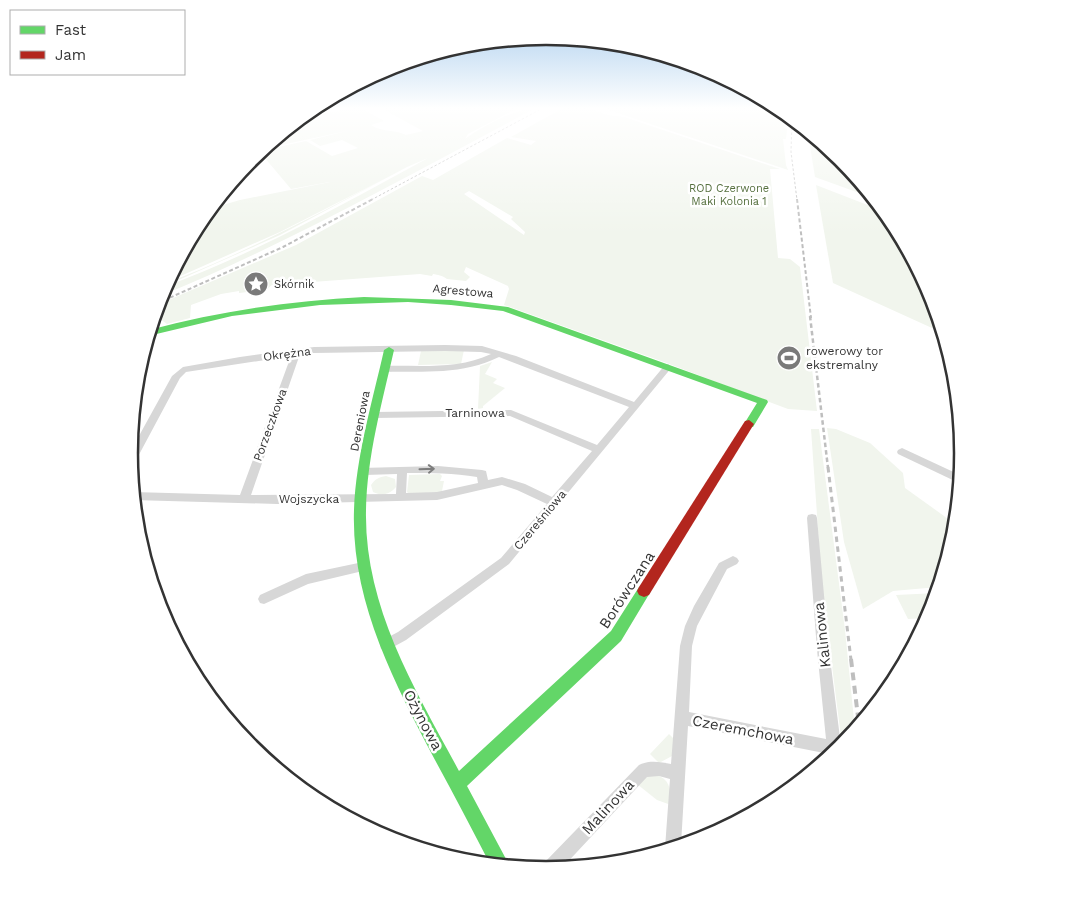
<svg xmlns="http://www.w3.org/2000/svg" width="1091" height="906" viewBox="0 0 1091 906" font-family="'Work Sans',sans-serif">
	<rect width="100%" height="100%" fill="#fff"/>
	<g fill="#f1f5ed" fill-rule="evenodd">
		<path d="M352 108H361L384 121 371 125C383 133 394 129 406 135L423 131 381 108H520L519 110 524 108 512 111 468 134 465 139C481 127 516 108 536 108 412 173 290 243 160 296L164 287C256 253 342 205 428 158L407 167 280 235 165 286 166 283C244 254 319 213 392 175L280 232 167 282 199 221 209 209 240 200 335 181 291 189 259 151 306 141 332 156 358 148 342 140 320 146 310 140 351 130 263 149 300 118Z"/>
		<path d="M563 108H587L608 115 624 117 780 169H770L778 258 790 259 800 267 817 411 788 409 664 362 507 306 504 305 509 289 508 286 466 267 464 272 470 277 466 281 447 279C442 275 438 275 433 274L432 276 420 274 272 285 266 290 239 293V291L221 294 191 305 190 318 167 324 159 318 152 320 157 305 296 245 422 176 433 180 507 138 531 145 536 141 511 137ZM469 191 513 217 511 219 525 232 524 235 464 194Z"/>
		<polygon points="603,108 779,108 786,114 784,128 787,129 786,139 783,139 786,165 788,170"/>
		<polygon points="810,134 840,159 873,198 815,177 810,146"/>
		<polygon points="816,185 883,211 892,222 931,294 943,333 833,283"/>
		<polygon points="464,350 461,364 418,365 421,351"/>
		<polygon points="492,362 485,374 497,379 493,383 505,388 483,406 483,408 478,409 480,366"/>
		<polygon points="827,428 836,429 870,443 903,473 905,488 944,516 955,526 938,587 893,591 863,609 844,542"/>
		<polygon points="811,429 819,429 845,630 855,730 842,745 822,586"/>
		<polygon points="440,474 442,476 440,481 444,481 442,491 440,492 410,494 407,492 409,475"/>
		<path d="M386 476 395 479 396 487C389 495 382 496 373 492L371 485C375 479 379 477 386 476Z"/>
		<polygon points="937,593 927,618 908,619 896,595"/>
		<polygon points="669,734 675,740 672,756 659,763 650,754"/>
		<path d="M653 774C670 778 671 789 671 805L657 800 637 784 645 776Z"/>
	</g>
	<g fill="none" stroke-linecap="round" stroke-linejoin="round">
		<g fill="#d7d7d7" fill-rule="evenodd">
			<path d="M445 345 482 346 516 356 634 402 665 365 668 364 672 367 509 564 406 640 386 651 381 649 380 645 381 641 398 632 501 558 547 504 517 490 502 485 437 500 277 504 133 500V492L240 495 291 356 186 372 180 378 134 464 130 465 129 454 172 376 183 367 240 357 314 347ZM445 351 481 352 491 354C458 370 420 365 385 366L381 369 385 372C424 371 463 375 499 357L629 407 597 445 511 410 375 412 370 415 375 418 510 416 592 451 552 497 525 484 502 477 488 480 486 471 482 470 438 466 361 468 360 471 361 474 365 475 397 474 396 494 251 495 300 354 314 353ZM407 473C431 473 454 473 477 477L478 483 437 492 406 493Z"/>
			<polygon points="902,448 960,475 959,483 898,454 897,452 898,450"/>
			<path d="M812 514 816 515 817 518 829 650 841 746 830 756 829 754 688 726 681 845 666 850 665 848 670 779 659 776 647 777 562 868 542 869 544 863 639 765C649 760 660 762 671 764L680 646 685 626 694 606 719 563 733 556 737 558 739 561 737 564 727 569 697 626 692 646 689 712 826 739 817 650 807 518 808 515Z"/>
			<polygon points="363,562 367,564 369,567 367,570 308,584 264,604 260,603 258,599 260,595 306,574"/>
		</g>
		<g fill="#63d668" fill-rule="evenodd">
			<path d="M364 297 451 300 508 307 767 400 768 402 753 427H745L744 424 757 403 503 311 451 305 408 302 320 305 232 316 148 336 149 330C220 311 290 301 364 297Z"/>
			<path d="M389 347 394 350C382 403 367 456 366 510 364 607 415 689 459 771L611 631 639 587 644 585 649 587 651 591 621 641 467 786 506 859 509 866 490 864C472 829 454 795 435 760 394 682 351 601 354 510 356 456 372 403 384 350Z"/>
		</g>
		<polygon fill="#b3261e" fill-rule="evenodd" points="749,420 754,424 649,595 644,597 639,595 637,591 639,587 745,421"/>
		<g stroke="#bebebe" stroke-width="1" stroke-dasharray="2.5 2" stroke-linecap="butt">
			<polyline points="792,119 791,152 797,200"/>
			<polyline points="371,200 543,108"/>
		</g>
		<g stroke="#bebebe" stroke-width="2" stroke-dasharray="4 2.5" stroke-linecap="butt">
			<polyline points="797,199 811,318"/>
			<polyline points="158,303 283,247 373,199"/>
		</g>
		<polyline stroke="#bebebe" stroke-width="2.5" stroke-dasharray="4.5 3" stroke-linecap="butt" points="810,316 828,468"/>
		<polyline stroke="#bebebe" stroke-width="3" stroke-dasharray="5.5 4.5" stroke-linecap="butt" points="828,467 851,660"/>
		<polyline stroke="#bebebe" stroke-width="4" stroke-dasharray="8 5.5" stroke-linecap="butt" points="851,659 859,725"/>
	</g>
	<defs><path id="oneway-shaft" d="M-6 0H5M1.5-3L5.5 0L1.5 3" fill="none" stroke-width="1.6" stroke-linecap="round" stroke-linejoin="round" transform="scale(1.25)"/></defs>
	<use stroke="#7d7d7d" href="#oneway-shaft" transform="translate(427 469) rotate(-2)"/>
	<linearGradient id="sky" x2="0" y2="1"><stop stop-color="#a3caec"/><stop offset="0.46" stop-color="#fff"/><stop offset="1" stop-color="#fff" stop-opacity="0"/></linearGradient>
	<rect width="1091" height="235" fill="url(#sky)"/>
	<defs>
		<symbol id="sight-disc" viewBox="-11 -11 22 22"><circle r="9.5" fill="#7a7a7a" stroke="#fff"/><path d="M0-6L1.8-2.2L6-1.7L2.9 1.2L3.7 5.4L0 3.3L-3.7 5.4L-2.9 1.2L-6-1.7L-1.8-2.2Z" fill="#fff"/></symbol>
		<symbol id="stadium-disc" viewBox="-11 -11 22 22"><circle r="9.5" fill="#7a7a7a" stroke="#fff"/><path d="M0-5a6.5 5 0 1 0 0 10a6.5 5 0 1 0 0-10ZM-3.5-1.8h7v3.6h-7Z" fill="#fff"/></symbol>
	</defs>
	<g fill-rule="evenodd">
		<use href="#sight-disc" x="242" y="270" width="28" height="28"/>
		<use href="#stadium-disc" x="775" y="344" width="28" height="28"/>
	</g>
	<g text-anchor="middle" stroke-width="5" stroke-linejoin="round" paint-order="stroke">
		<g font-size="11" fill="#56703f" stroke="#fff">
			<text x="729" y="192">ROD Czerwone<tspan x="729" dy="13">Maki Kolonia 1</tspan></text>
		</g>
		<g font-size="11" fill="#333" stroke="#fff" text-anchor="start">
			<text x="274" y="288">Skórnik</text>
		</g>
		<g font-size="12" fill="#333" stroke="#fff">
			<text transform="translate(463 291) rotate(5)" y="4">Agrestowa</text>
			<text transform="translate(287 354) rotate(-7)" y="4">Okrężna</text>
			<text x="475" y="417">Tarninowa</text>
			<text transform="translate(360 421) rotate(-79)" y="4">Dereniowa</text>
			<text transform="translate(270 425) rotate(-70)" y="4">Porzeczkowa</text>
			<text x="309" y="503">Wojszycka</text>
			<text transform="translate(540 520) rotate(-50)" y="4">Czereśniowa</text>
		</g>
		<g font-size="12" fill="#333" stroke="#fff" text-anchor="start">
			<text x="806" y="355">rowerowy tor<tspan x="806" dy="14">ekstremalny</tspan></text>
		</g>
		<g font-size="15" fill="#333" stroke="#fff">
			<text transform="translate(627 590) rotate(-57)" y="5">Borówczana</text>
			<text transform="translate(822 635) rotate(-96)" y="5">Kalinowa</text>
			<text transform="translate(423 720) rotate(62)" y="5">Ożynowa</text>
			<text transform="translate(743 730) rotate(11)" y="5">Czeremchowa</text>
			<text transform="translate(608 807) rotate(-47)" y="5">Malinowa</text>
		</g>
	</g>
	<path d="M0 0H1091V906H0ZM138 453a408 408 0 1 1 816 0a408 408 0 1 1-816 0Z" fill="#fff" fill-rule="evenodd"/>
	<path fill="none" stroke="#333" stroke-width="2.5" d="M138 453a408 408 0 1 1 816 0a408 408 0 1 1-816 0Z"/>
	<rect x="10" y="10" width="175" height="65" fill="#ffffff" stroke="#adadad"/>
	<rect x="20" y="26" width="25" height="8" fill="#63d668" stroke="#adadad"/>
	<text x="55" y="35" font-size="15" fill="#333333">Fast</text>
	<rect x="20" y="51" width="25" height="8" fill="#b3261e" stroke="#adadad"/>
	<text x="55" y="60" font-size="15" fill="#333333">Jam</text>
</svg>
